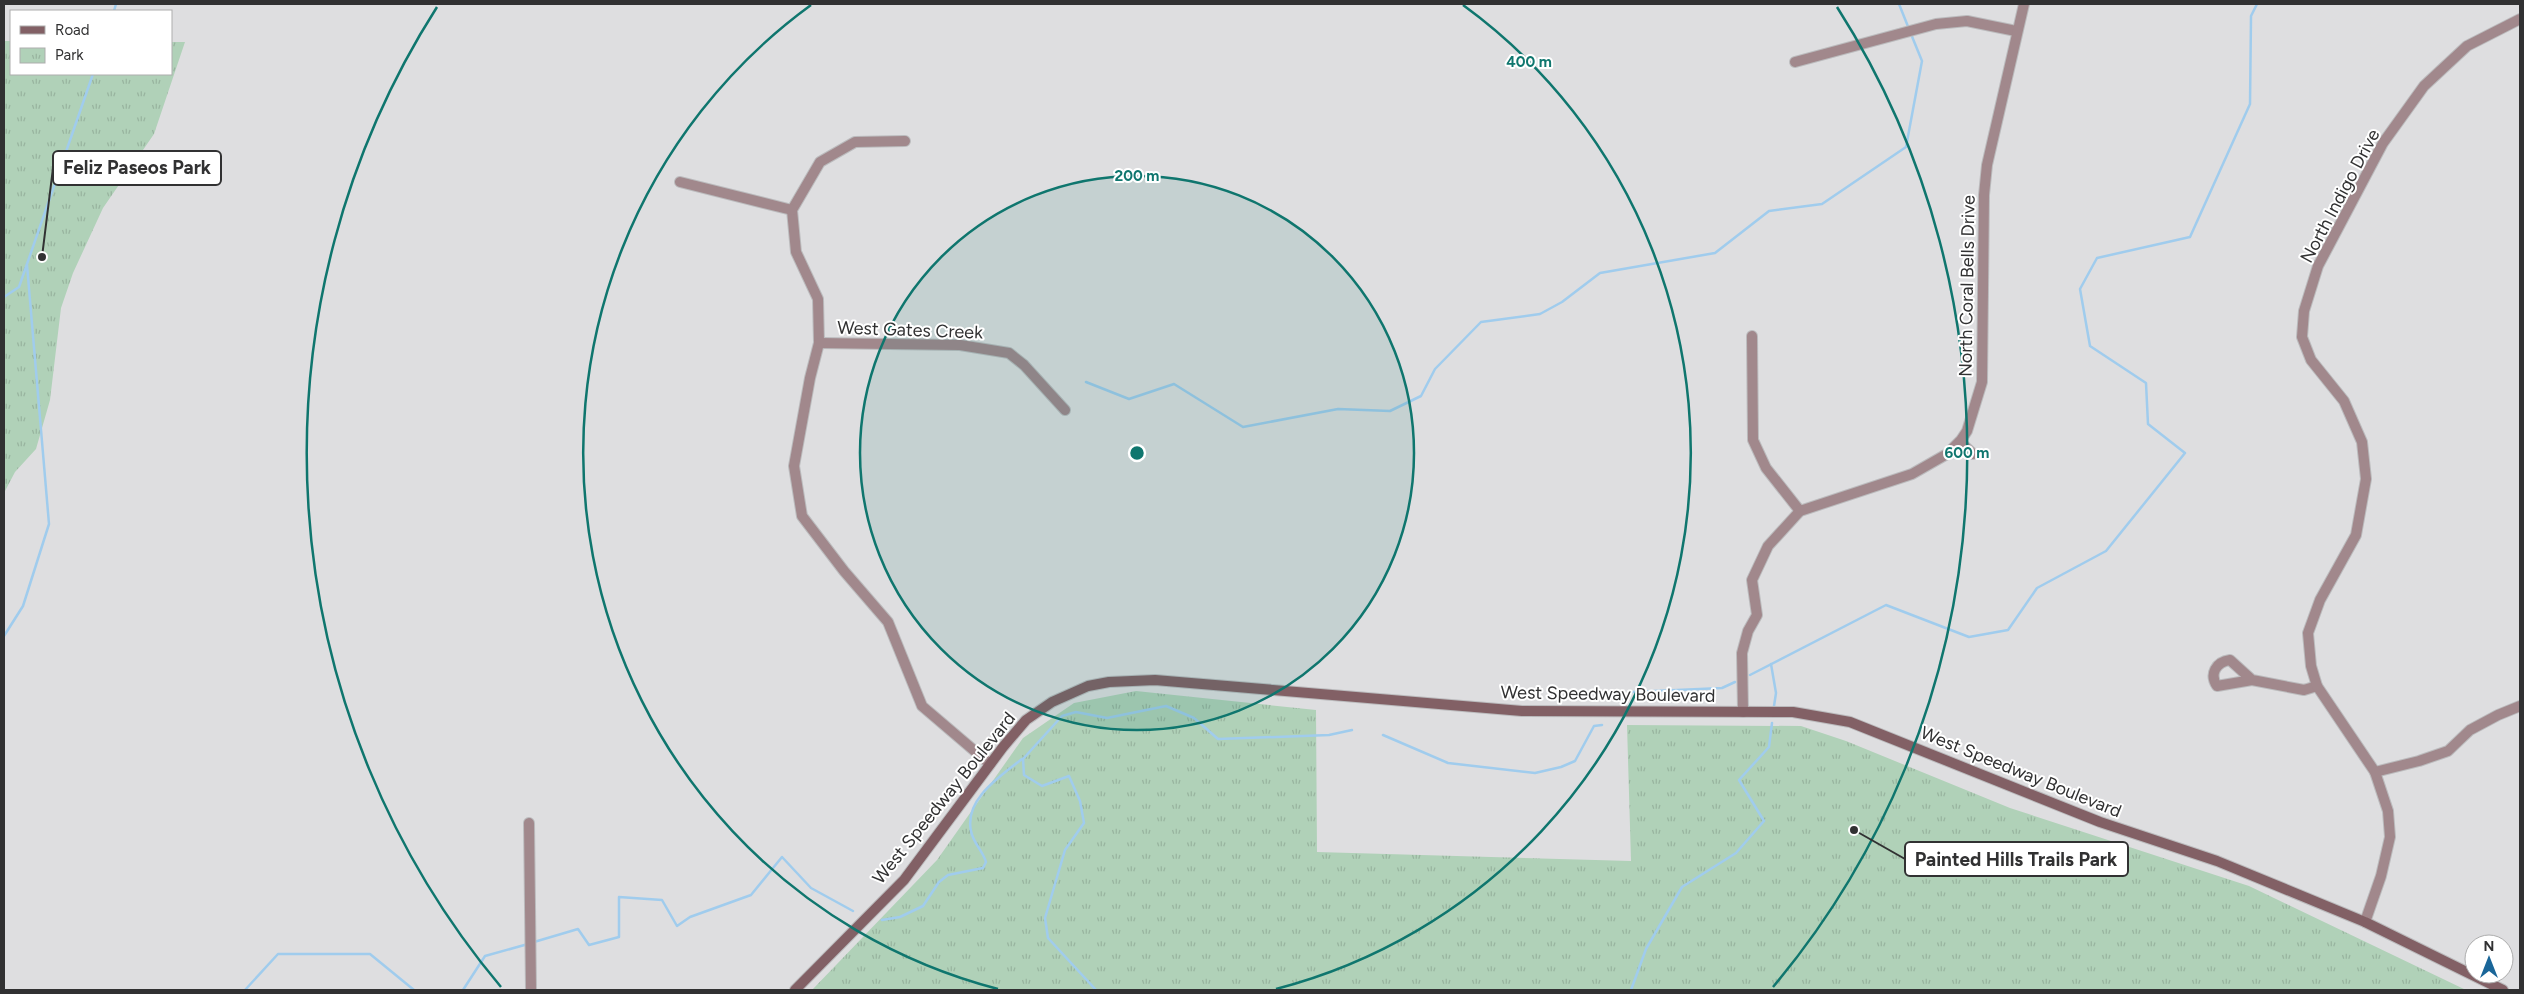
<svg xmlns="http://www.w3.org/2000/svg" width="2524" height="994" viewBox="0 0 2524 994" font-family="Figtree,sans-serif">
	<defs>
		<pattern id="park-tufts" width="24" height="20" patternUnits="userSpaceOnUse" patternTransform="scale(1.25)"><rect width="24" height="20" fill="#b0d1b8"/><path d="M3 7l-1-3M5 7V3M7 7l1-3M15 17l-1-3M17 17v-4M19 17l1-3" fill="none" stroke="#98b49f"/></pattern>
	</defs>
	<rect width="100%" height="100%" fill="#dedee0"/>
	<g fill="url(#park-tufts)">
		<polygon points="4,41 11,41 11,74 171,74 171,42 185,42 154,134 103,208 73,273 61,308 50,400 36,449 15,472 4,493"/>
		<polygon points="1136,691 1316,710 1317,852 1631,861 1627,725 1801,726 1846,741 2010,808 2249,886 2466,990 812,990 937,860 1023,738 1074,703"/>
	</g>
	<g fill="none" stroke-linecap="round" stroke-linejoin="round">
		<g stroke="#a0cced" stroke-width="2.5">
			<polyline points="1899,4 1909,29"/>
			<polyline points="114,11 116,4"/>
			<polyline points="4,297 19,287 93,74"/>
			<polyline points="1086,382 1129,399 1174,384 1243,427 1338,409 1390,411 1421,396 1435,369 1481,322 1540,314 1562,302 1600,273 1715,253 1769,211 1822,204 1906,147 1922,61 1911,34"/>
			<polyline points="4,636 23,606 49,524 27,265"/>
			<polyline points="1771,664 1776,693 1774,706"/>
			<polyline points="1750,675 1886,605 1969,637 2008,630 2037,588 2106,551 2185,453 2148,424 2146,383 2090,346 2080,289 2097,258 2190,237 2250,104 2251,16 2257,4"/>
			<polyline points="1623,699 1632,692 1722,688 1735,682"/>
			<polyline points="1383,735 1448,763 1535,773 1561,767 1575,761 1594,726 1602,725"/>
			<path d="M882 920 900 917 923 906 939 882 948 875 983 868 986 862C983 851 973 843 971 831 964 799 1001 776 1022 759"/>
			<polyline points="534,942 578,929 589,945 619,937 619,897 662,900 677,926 690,917 751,895 782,857 811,888 853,911"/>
			<polyline points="245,990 278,954 370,954 414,990"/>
			<polyline points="463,990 485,956 528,944"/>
			<polyline points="1096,990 1048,938 1045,918 1065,850 1084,823 1080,801 1069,776 1042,786 1024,775 1023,759 1062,716 1076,712 1107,718 1166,706 1194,718 1218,739 1329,735 1352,730"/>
			<polyline points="1631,990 1646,949 1682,887 1736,853 1764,821 1739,780 1769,747 1772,723"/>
		</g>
		<defs>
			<g id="street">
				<polyline points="1795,62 1936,24 1967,21 2016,31"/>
				<polyline points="905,141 855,142 820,162 792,210 796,252 818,299 819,343 810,378 794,466 802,516 844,571 888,622 922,706 990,764"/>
				<polyline points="680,182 792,210"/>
				<polyline points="1752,336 1753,440 1766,468 1800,511"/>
				<polyline points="819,343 960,345 1009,353 1024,365 1065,410"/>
				<polyline points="1960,442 1973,454"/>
				<path d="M2252 680 2217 686C2209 674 2216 662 2230 660L2252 680 2304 690 2317 686"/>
				<polyline points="1743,712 1742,653 1748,631 1757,615 1752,580 1768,546 1800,511 1912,474 1947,454 1961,440 1967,431 1982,382 1984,195 1987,165 2024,4"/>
				<polyline points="2375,772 2419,761 2448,751 2470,730 2498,715 2520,706"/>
				<polyline points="529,823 531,990"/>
				<polyline points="2365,922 2381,876 2390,837 2388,811 2375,772 2317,686 2311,666 2308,633 2320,600 2356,535 2366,479 2362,442 2344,401 2311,360 2302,337 2304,311 2318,266 2383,143 2424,86 2467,46 2520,19"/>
			</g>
			<polyline id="secondary" points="795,990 904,880 1003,747 1026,720 1052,702 1088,686 1109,682 1155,680 1522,711 1793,712 1850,722 2100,822 2217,861 2365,922 2503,990"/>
		</defs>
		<use href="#street" stroke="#bbbbbd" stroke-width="12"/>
		<use href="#secondary" stroke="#bbbbbd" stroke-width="12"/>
		<use href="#street" stroke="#a1888c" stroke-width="10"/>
		<use href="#secondary" stroke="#826065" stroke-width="10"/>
	</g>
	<circle cx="1137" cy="453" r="277" fill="#0f766e" fill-opacity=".12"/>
	<g fill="none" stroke="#0f766e" stroke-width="2.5">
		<circle cx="1137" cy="453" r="277"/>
		<path d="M998 989A554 554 0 0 1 811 5M1463 5A554 554 0 0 1 1276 989"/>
		<path d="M501 987A830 830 0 0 1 437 7M1837 7A830 830 0 0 1 1773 987"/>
	</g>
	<g text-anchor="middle" stroke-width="4" stroke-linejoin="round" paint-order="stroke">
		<g font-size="18" fill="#313132" stroke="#fff">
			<text transform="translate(2340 196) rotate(-62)" y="6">North Indigo Drive</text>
			<text transform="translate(1967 286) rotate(-89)" y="6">North Coral Bells Drive</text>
			<text transform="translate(910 330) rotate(2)" y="6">West Gates Creek</text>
			<text transform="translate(1608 694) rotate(1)" y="6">West Speedway Boulevard</text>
			<text transform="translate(2021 772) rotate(22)" y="6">West Speedway Boulevard</text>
			<text transform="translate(944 798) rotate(-51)" y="6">West Speedway Boulevard</text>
		</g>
	</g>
	<circle cx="1137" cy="453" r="8" fill="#0f766e" stroke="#fff" stroke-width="2.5"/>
	<g font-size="15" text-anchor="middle" font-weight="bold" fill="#0f766e" stroke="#fff" stroke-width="4" stroke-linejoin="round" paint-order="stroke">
		<text x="1529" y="67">400 m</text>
		<text x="1137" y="181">200 m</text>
		<text x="1967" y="458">600 m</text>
	</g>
	<path fill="none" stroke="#313132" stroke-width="2" d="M42 257L53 168M1854 830L1905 859"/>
	<g fill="#313132" stroke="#fff" stroke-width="2">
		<circle cx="42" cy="257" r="5"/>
		<circle cx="1854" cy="830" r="5"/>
	</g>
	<g fill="#fff" stroke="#313132" stroke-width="2">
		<rect x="53" y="151" width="168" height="34" rx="5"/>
		<rect x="1905" y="842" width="223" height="34" rx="5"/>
	</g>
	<g font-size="19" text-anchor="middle" font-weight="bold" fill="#313132">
		<text x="137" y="174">Feliz Paseos Park</text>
		<text x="2016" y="866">Painted Hills Trails Park</text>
	</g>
	<rect width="2524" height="994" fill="none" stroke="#313132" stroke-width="10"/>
	<rect x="10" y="10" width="162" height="65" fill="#ffffff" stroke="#adadad"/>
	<rect x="20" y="26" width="25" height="8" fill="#826065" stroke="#adadad"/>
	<text x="55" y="35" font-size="15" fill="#313132">Road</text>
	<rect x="20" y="48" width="25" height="15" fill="url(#park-tufts)" stroke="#adadad"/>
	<text x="55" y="60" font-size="15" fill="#313132">Park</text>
	<g transform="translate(2489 959)"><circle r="24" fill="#ffffff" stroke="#adadad"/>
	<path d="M0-4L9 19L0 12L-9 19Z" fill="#1a6699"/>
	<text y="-8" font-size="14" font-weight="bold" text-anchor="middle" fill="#313132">N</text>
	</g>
</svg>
